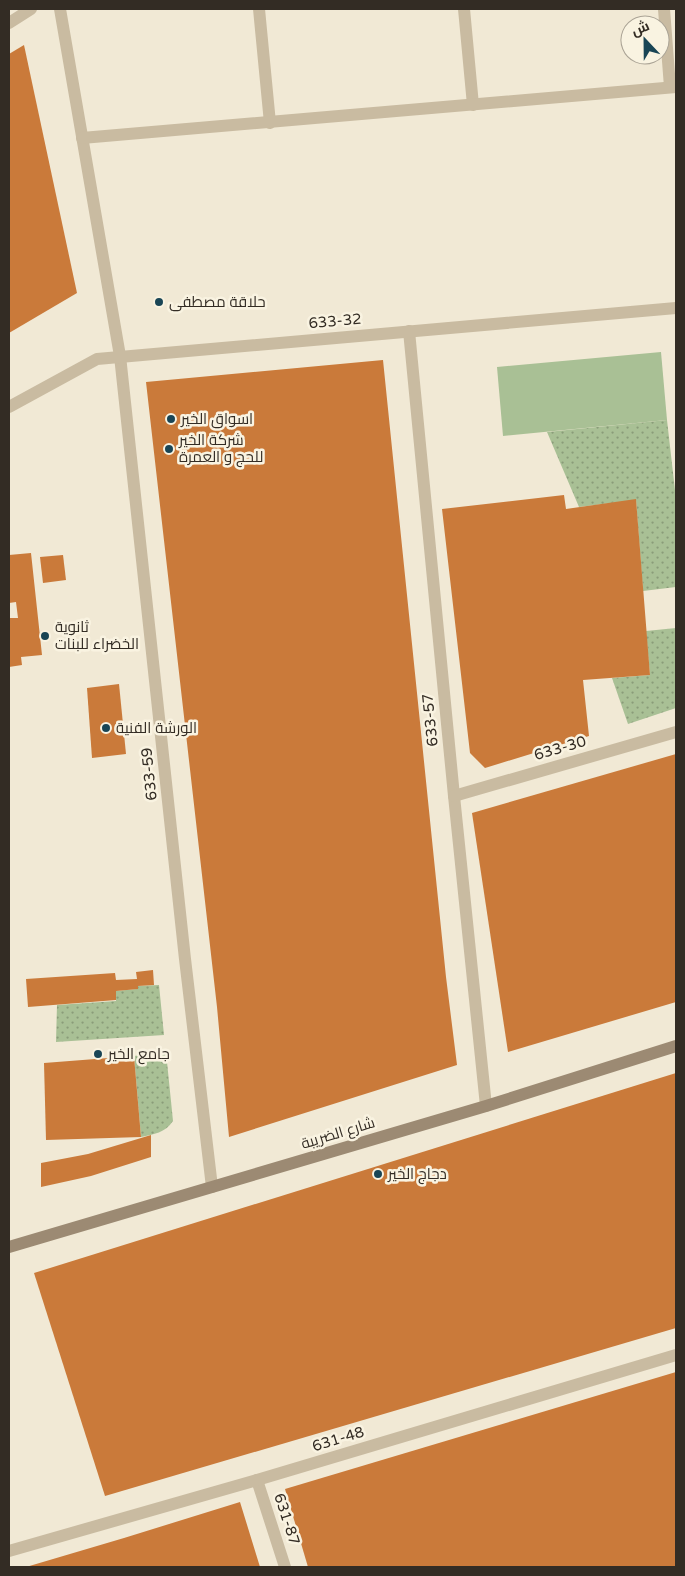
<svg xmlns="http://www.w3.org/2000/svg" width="685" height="1576" viewBox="0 0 685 1576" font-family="'Varela Round',Cairo,sans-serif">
	<defs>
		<pattern id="green-dots" width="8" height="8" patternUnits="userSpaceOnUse" patternTransform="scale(1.25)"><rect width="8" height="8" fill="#a9c095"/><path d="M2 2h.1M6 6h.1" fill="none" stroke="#8a9c79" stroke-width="1.8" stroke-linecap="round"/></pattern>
	</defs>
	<rect width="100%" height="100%" fill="#f1e9d5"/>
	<g fill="url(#green-dots)">
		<polygon points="667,420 676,499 676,587 643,591 636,500 579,507 547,432"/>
		<polygon points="676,628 676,708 628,724 612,678 650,675 646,631"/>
		<polygon points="159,985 164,1035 56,1042 57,1005 116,1001 116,991 137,989 138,986"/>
		<path d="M166 1052 173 1121C165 1133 154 1134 141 1137L134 1056Z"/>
	</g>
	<polygon fill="#a9c095" points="661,352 667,420 503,436 497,367"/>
	<g fill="#ca7a3a">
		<polygon points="24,45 77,293 9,333 9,54"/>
		<polygon points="383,360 446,977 457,1065 229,1137 217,1007 146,382"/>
		<polygon points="564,495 566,509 636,499 650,675 583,680 589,736 485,768 470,753 442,509"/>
		<polygon points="31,553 42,655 21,657 22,665 9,667 9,618 18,618 16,602 9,603 9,555"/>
		<polygon points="63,555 66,580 43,583 40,557"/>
		<polygon points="119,684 126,754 92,758 87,688"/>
		<polygon points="676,754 676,1002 508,1052 472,813"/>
		<polygon points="153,970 154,985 138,986 138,989 116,991 116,1000 28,1007 26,979 115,973 116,980 137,979 136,972"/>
		<polygon points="134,1056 141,1137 46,1140 44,1063"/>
		<polygon points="676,1073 676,1328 105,1496 34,1273"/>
		<polygon points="151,1135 151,1157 91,1176 41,1187 41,1163 88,1154"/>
		<polygon points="676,1372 676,1567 308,1567 285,1489"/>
		<polygon points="240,1502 260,1567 26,1567 124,1538"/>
	</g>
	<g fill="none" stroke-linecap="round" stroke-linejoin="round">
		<g stroke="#c9bba1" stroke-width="12">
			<polyline points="60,9 120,356 185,959 212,1187"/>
			<polyline points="259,9 270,123"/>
			<polyline points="464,9 473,105"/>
			<polyline points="664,9 670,87"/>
			<polyline points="9,23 31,9"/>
			<polyline points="82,138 676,87"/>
			<polyline points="409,331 454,796 486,1106"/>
			<polyline points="9,407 97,359 676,308"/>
			<polyline points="454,796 676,732"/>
			<polyline points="257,1480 285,1567"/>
			<polyline points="9,1551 257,1480 676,1355"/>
		</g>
		<polyline stroke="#9c8a73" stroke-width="12" points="9,1247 486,1106 676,1046"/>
	</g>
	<g fill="#194555" stroke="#f9f3e1" stroke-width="2">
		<circle cx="159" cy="302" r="5"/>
		<circle cx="171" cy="419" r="5"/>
		<circle cx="169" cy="449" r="5"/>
		<circle cx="45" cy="636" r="5"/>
		<circle cx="106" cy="728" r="5"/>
		<circle cx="98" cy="1054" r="5"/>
		<circle cx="378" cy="1174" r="5"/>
	</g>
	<g text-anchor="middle" stroke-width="5" stroke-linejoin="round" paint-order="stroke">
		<g font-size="15" fill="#332c24" stroke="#f9f3e1" text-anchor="start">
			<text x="169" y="307">حلاقة مصطفى</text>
			<text x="181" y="424">اسواق الخير</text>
			<text x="179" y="445">شركة الخير<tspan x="179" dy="17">للحج و العمرة</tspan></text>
			<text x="55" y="632">ثانوية<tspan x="55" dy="17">الخضراء للبنات</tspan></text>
			<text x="116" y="733">الورشة الفنية</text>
			<text x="108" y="1059">جامع الخير</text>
			<text x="388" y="1179">دجاج الخير</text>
		</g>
		<g font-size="15" fill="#332c24" stroke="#f9f3e1">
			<text transform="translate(335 321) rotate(-5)" y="5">633-32</text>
			<text transform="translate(430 720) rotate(-96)" y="5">633-57</text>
			<text transform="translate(560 748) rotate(-16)" y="5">633-30</text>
			<text transform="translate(149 774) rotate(-96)" y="5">633-59</text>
			<text transform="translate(338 1133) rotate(-17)" y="5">شارع الضريبة</text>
			<text transform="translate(338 1439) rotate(-17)" y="5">631-48</text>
			<text transform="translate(287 1519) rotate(72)" y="5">631-87</text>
		</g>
	</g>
	<rect width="685" height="1576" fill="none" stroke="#332c24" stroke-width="20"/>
	<g transform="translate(645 40) rotate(338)"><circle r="24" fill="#f9f3e1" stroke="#aaa395"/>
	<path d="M0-4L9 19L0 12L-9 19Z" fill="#194555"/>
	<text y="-8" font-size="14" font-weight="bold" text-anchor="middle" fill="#332c24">ش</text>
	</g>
</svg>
